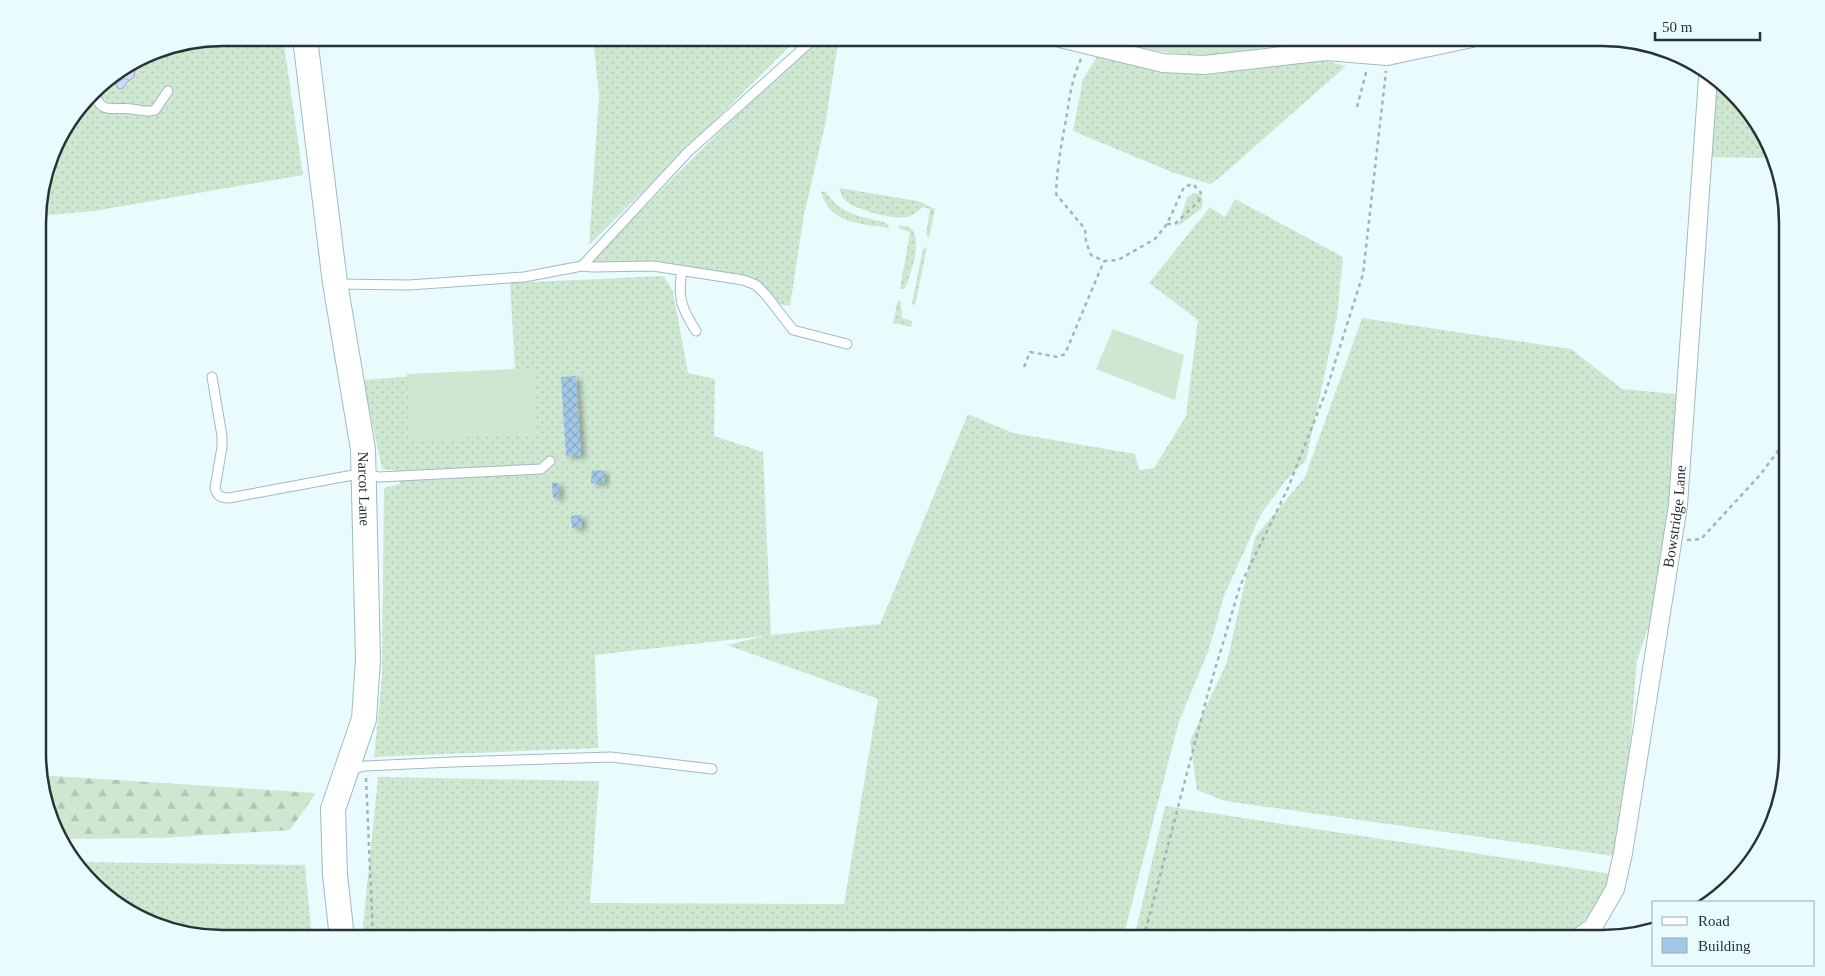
<svg xmlns="http://www.w3.org/2000/svg" width="1825" height="976" viewBox="0 0 1825 976" font-family="Georgia,serif">
	<defs>
		<pattern id="grass-dots" width="8" height="8" patternUnits="userSpaceOnUse" patternTransform="scale(1.25)"><rect width="8" height="8" fill="#cee7d1"/><path d="M2 2h.1M6 6h.1" fill="none" stroke="#b1c7b4" stroke-width="1.8" stroke-linecap="round"/></pattern>
		<pattern id="forest-firs" width="22" height="20" patternUnits="userSpaceOnUse" patternTransform="scale(1.25)"><rect width="22" height="20" fill="#cee7d1"/><path d="M5 1l3.5 6h-7zM16 11l3.5 6h-7z" fill="#b1c7b4"/></pattern>
		<pattern id="water-waves" width="16" height="10" patternUnits="userSpaceOnUse" patternTransform="scale(1.25)"><rect width="16" height="10" fill="#d0dafc"/><path d="M0 5q4-4 8 0t8 0" fill="none" stroke="#b3bcd9"/></pattern>
		<pattern id="building-cross-hatch" width="8" height="8" patternUnits="userSpaceOnUse" patternTransform="scale(1.25)"><rect width="8" height="8" fill="#a1c8e7"/><path d="M0 0l8 8M0 8l8-8" fill="none" stroke="#8bacc7"/></pattern>
		<filter id="shadow"><feDropShadow dx="5" dy="3" stdDeviation="2.5" flood-color="#0004"/></filter>
	</defs>
	<rect width="100%" height="100%" fill="#eafbfe"/>
	<g fill="url(#grass-dots)">
		<polygon points="223,38 283,38 303,175 94,211 38,216 38,211 57,141 100,84 152,52"/>
		<polygon points="593,38 798,38 589,245 599,96"/>
		<polygon points="813,38 839,38 825,125 804,215 790,306 779,304 767,290 752,280 592,263 593,258"/>
		<polygon points="1082,38 1393,38 1386,48 1298,39 1228,56 1172,53"/>
		<polygon points="1098,55 1315,58 1346,66 1218,179 1210,184 1174,173 1073,131 1083,79"/>
		<polygon points="1708,77 1756,120 1770,158 1702,157"/>
		<path d="M839 188 918 201 935 209 929 238 926 234 930 209 923 207C918 211 913 216 907 217 894 220 856 210 846 201 842 197 841 193 839 188Z"/>
		<path d="M825 191C842 215 856 215 883 222L888 224 889 228C862 224 829 224 821 192Z"/>
		<polygon points="1193,193 1200,194 1203,200 1201,209 1178,226 1187,198"/>
		<polygon points="1235,199 1343,257 1337,317 1306,460 1286,480 1261,514 1224,596 1208,652 1179,721 1123,938 364,938 363,925 378,777 599,781 590,903 844,904 878,699 727,645 765,636 595,655 598,748 374,757 382,676 384,488 400,484 401,471 382,469 363,380 515,369 510,283 664,276 673,292 688,373 715,379 714,436 763,452 771,635 880,624 968,414 1013,433 1135,454 1139,470 1154,468 1186,416 1198,320 1149,283 1210,207 1225,217"/>
		<path d="M899 225C903 226 908 226 911 229 923 239 911 271 907 284L904 289H900L910 232 899 229Z"/>
		<polygon points="927,247 915,306 912,303 923,249"/>
		<polygon points="898,299 901,303 902,318 912,321 911,327 893,323"/>
		<polygon points="1362,318 1571,349 1622,389 1686,395 1665,579 1637,660 1621,857 1225,801 1197,790 1190,741 1227,662 1255,537 1305,477"/>
		<polygon points="1165,806 1618,875 1615,889 1567,938 1134,938"/>
		<polygon points="74,862 305,865 312,938 223,938 141,919 76,866"/>
	</g>
	<g fill="url(#forest-firs)">
		<polygon points="1127,38 1298,38 1228,56 1172,53 1126,45"/>
		<polygon points="39,775 316,793 290,830 161,838 65,839"/>
	</g>
	<g fill="#cee7d1">
		<polygon points="1113,329 1184,355 1175,400 1096,369"/>
		<polygon points="534,368 537,434 411,440 407,374"/>
	</g>
	<polygon fill="url(#water-waves)" stroke="#9ea8c0" points="132,64 135,70 134,77 127,82 123,88 119,89 116,85 115,75"/>
	<g fill="url(#building-cross-hatch)" filter="url(#shadow)">
		<polygon points="576,376 581,455 566,456 561,377"/>
		<polygon points="592,470 605,471 604,483 591,483"/>
		<polygon points="552,483 559,483 559,498 553,498"/>
		<polygon points="581,515 582,527 572,528 571,516"/>
	</g>
	<g fill="none" stroke-linecap="round" stroke-linejoin="round">
		<defs>
			<g id="lane">
				<path d="M94 93C102 116 113 106 132 109 141 110 146 113 155 110L168 91"/>
				<polyline points="582,266 593,267 653,266 743,280 756,285 766,295 793,330 847,344"/>
				<path d="M682 271C677 297 682 309 696 331"/>
				<polyline points="335,284 409,285 524,277 582,266 688,152 808,44 813,38"/>
				<path d="M212 377 222 436V447L215 488C217 496 221 498 229 498L364 473 379 477 541 469 550 461"/>
				<polyline points="350,769 365,766 452,762 611,757 712,769"/>
			</g>
			<g id="street">
				<polyline points="1060,38 1163,63 1204,65 1326,51 1387,56 1472,38"/>
				<path id="s1" d="M1578 938 1593 927 1615 889 1623 853 1678 505 1708 78"/>
			</g>
			<g id="secondary">
				<path id="s2" d="M305 38 335 283 363 449 368 659 364 719 333 809 335 875 342 938"/>
			</g>
		</defs>
		<use href="#lane" stroke="#a0bbc0" stroke-width="11"/>
		<use href="#street" stroke="#a0bbc0" stroke-width="20"/>
		<use href="#secondary" stroke="#a0bbc0" stroke-width="26"/>
		<g stroke="#a5b4b7" stroke-width="2.5" stroke-dasharray="4 4" stroke-linecap="butt">
			<path d="M1081 59C1072 78 1069 100 1066 120 1061 145 1057 169 1056 194L1085 229 1086 242 1091 255 1104 261 1118 260 1155 239 1167 224 1184 187 1193 184 1201 193 1199 201 1175 224H1167"/>
			<polyline points="1357,107 1367,69"/>
			<polyline points="1024,367 1030,352 1058,357 1065,354 1104,261"/>
			<polyline points="1687,540 1701,539 1760,475 1787,439"/>
			<polyline points="366,778 373,938"/>
			<polyline points="1142,938 1147,925 1208,693 1240,586 1288,488 1325,394 1363,274 1386,71"/>
		</g>
		<use href="#lane" stroke="#fff" stroke-width="9"/>
		<use href="#street" stroke="#fff" stroke-width="18"/>
		<use href="#secondary" stroke="#fff" stroke-width="24"/>
	</g>
	<g text-anchor="middle" stroke-width="4.5" stroke-linejoin="round" paint-order="stroke">
		<g font-size="15" fill="#283335" stroke="#eafbfe">
			<text dy="5" stroke="none"><textPath href="#s2" startOffset="455">Narcot Lane</textPath></text>
			<text dy="5" stroke="none"><textPath href="#s1" startOffset="440">Bowstridge Lane</textPath></text>
		</g>
	</g>
	<path d="M0 0H1825V976H0ZM223 46H1602A177 177 0 0 1 1779 223V753A177 177 0 0 1 1602 930H223A177 177 0 0 1 46 753V223A177 177 0 0 1 223 46Z" fill="#eafbfe" fill-rule="evenodd"/>
	<path fill="none" stroke="#283335" stroke-width="2.5" d="M223 46H1602A177 177 0 0 1 1779 223V753A177 177 0 0 1 1602 930H223A177 177 0 0 1 46 753V223A177 177 0 0 1 223 46Z"/>
	<rect x="1652" y="901" width="162" height="65" fill="#eafbfe" stroke="#9cabae"/>
	<rect x="1662" y="917" width="25" height="8" fill="#ffffff" stroke="#9cabae"/>
	<text x="1698" y="926" font-size="15" fill="#283335">Road</text>
	<rect x="1662" y="938" width="25" height="15" fill="#a1c8e7" stroke="#9cabae"/>
	<text x="1698" y="951" font-size="15" fill="#283335">Building</text>
	<path d="M1655 32v8h105v-8" fill="none" stroke="#283335" stroke-width="2.5"/>
	<text x="1662" y="32" font-size="15" fill="#283335" stroke="#eafbfe" stroke-width="4" paint-order="stroke">50 m</text>
</svg>
